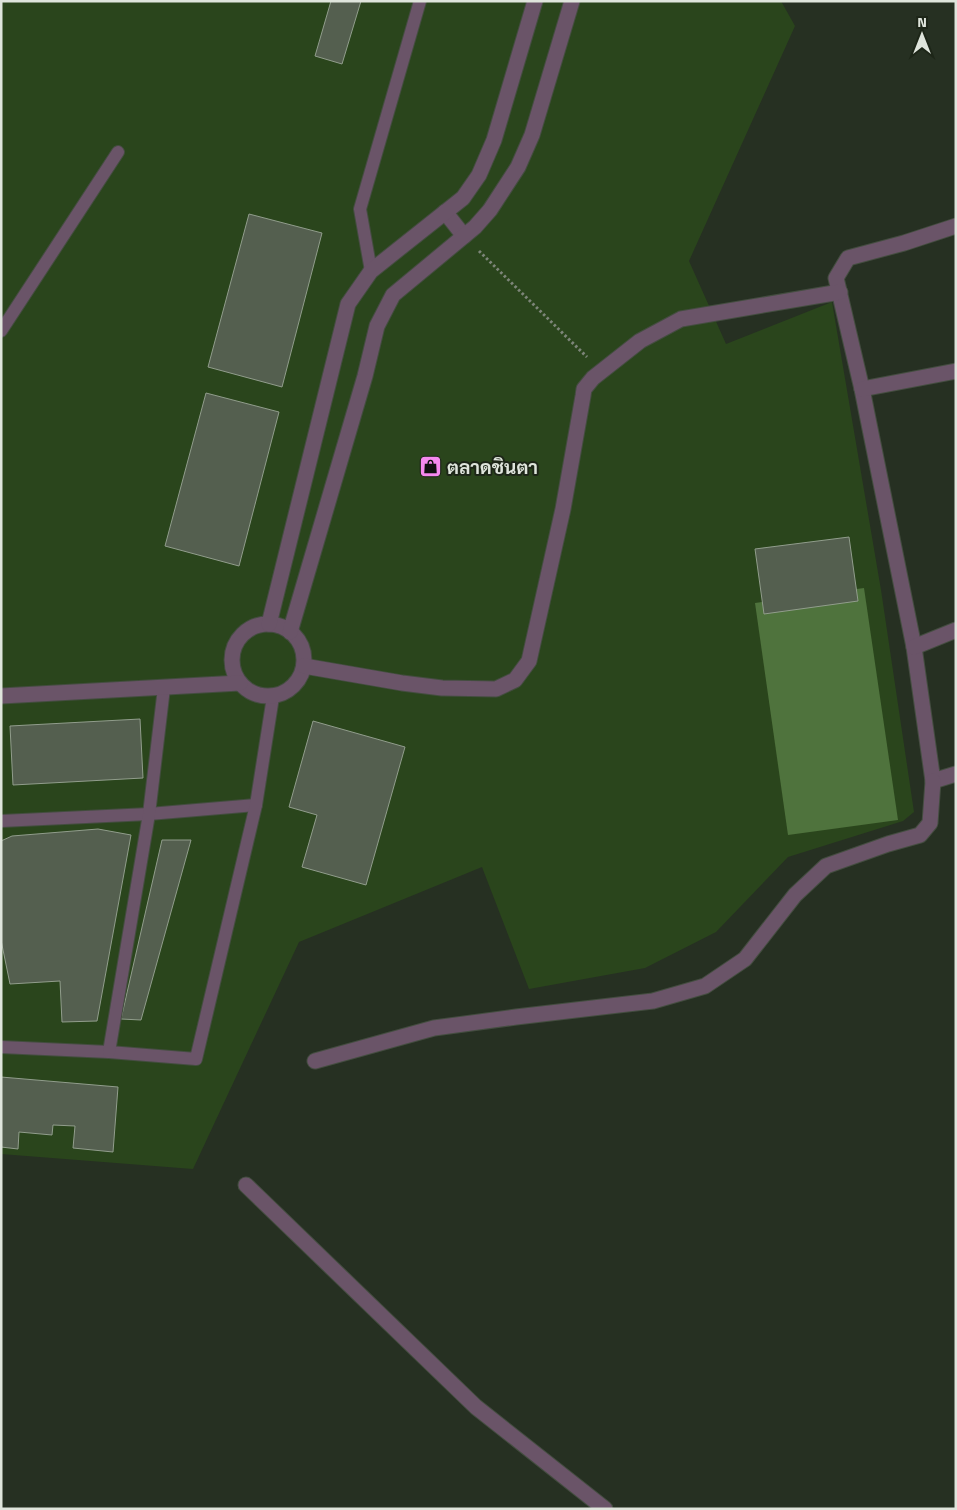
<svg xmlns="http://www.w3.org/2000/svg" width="957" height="1510" viewBox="0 0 957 1510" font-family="'Titillium Web',Sarabun,sans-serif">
	<rect width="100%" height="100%" fill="#263022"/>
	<polygon fill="#2a451c" points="1,1 781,1 795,26 689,261 726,344 832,302 881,590 914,812 903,821 788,857 716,932 645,968 529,989 482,867 299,942 193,1169 1,1154"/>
	<polygon fill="#4f733d" points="864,588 898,820 788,835 755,603"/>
	<g fill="#545f4f" stroke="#919d8c">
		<polygon points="331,1 361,1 342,64 315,56"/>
		<polygon points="249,214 322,233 282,387 208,367"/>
		<polygon points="206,393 279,412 239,566 165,546"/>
		<polygon points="849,537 858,601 764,614 755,549"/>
		<polygon points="140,719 143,778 13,785 10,726"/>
		<polygon points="313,721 405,747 366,885 302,867 317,815 289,807"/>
		<polygon points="98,829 131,835 97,1021 62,1022 60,981 10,984 1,940 1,841 12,836"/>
		<polygon points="162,840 191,840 141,1020 121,1019"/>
		<polygon points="1,1077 118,1087 113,1152 73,1148 75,1126 53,1125 52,1135 19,1132 18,1149 1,1147"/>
	</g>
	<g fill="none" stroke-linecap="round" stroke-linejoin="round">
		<defs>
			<g id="lane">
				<polyline points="371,271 360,209 420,1"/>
				<polyline points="1,331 118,152"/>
				<polyline points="1,821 149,814 256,805"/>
				<polyline points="1,1047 109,1052 196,1059 256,805 273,697"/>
				<polyline points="109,1052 149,814 164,688"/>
			</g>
			<g id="street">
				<polyline points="445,212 464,236"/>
				<polyline points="956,226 904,243 848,258 836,278 862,389 914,647 933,781 956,774"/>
				<polyline points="862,389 956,371"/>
				<circle cx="268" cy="660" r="36"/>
				<polyline points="269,624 348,304 371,271 463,198 479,175 494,140 535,1"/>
				<polyline points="290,632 365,376 377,326 393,295 475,227 490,210 518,167 532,135 572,1"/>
				<polyline points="914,647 956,630"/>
				<polyline points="304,666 402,683 442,688 496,689 515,680 529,661 563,509 583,396 584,389 593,378 640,341 681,319 840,292"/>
				<polyline points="1,696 240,683"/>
				<polyline points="315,1061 434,1028 516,1017 653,1001 705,986 745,959 795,895 826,866 888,844 920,835 930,823 933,781"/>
				<polyline points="246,1185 476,1407 605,1509"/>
			</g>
		</defs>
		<use href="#lane" stroke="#444d40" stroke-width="14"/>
		<use href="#street" stroke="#444d40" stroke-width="17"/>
		<polyline stroke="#7d8579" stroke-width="3" stroke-dasharray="2.5 2.5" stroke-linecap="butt" points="479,251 587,357"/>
		<use href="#lane" stroke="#6a5468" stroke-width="12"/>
		<use href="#street" stroke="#6a5468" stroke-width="15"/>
	</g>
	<defs>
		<symbol id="shop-square" viewBox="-11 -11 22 22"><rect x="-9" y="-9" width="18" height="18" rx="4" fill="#f589ef" stroke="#1d2618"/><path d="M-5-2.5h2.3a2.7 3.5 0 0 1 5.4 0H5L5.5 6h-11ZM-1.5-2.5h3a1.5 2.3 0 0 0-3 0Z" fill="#111"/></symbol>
	</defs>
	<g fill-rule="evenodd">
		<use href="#shop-square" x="418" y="454" width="25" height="25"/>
	</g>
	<g text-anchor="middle" stroke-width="4" stroke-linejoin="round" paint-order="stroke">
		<g font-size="19" font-weight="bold" fill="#dfe5dc" stroke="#1d2618" text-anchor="start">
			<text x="447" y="474">ตลาดชินตา</text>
		</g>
	</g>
	<rect width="957" height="1510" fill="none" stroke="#dfe5dc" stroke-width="5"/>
	<g transform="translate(922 35)" stroke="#1d2618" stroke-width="4" paint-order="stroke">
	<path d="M0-4L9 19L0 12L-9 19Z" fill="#dfe5dc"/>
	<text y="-8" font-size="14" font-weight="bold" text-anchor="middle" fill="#dfe5dc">N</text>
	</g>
</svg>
